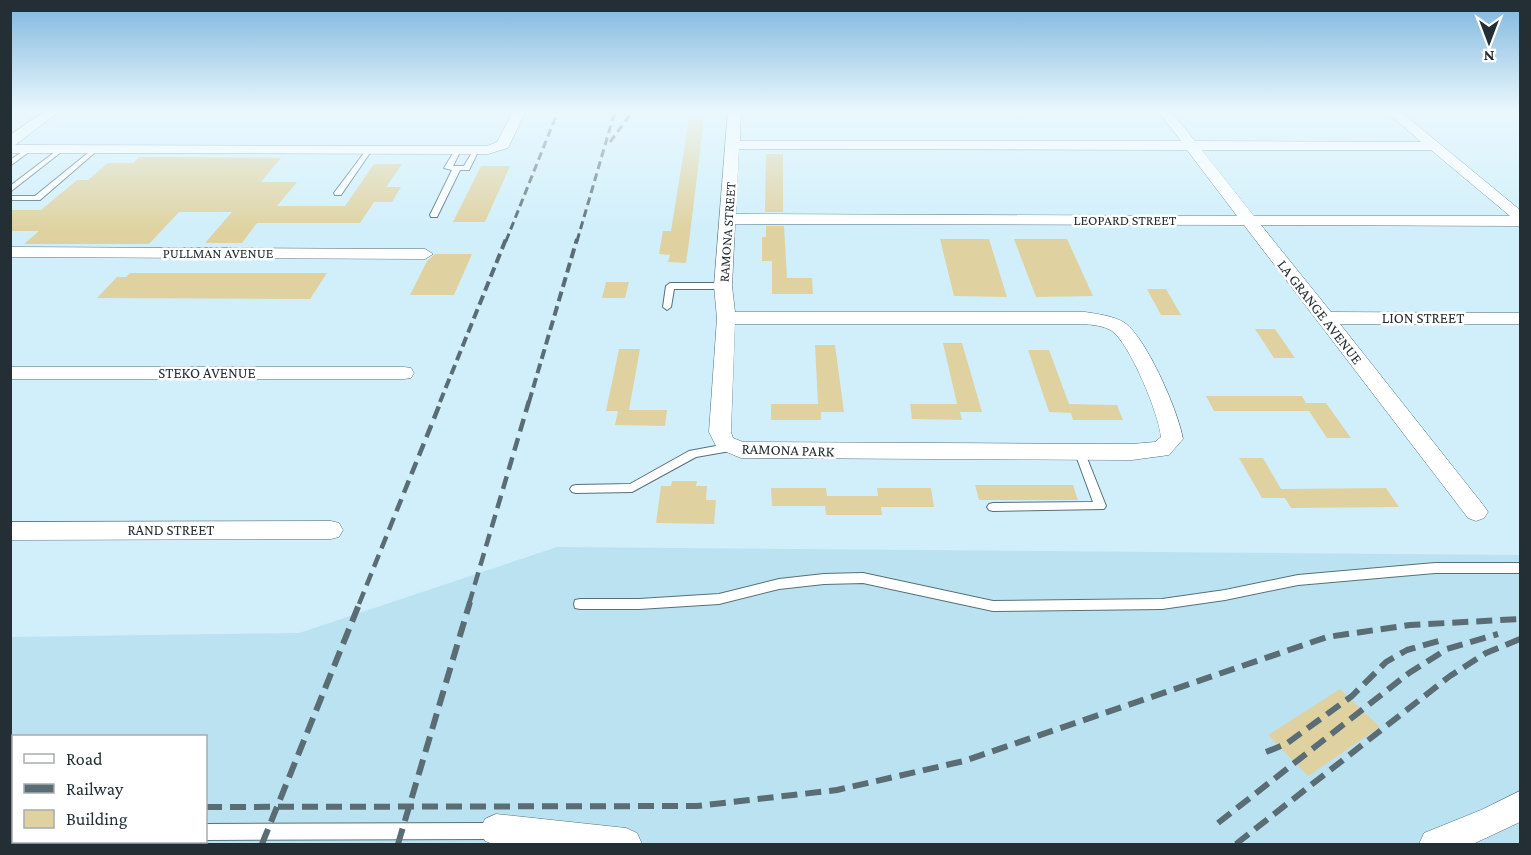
<svg xmlns="http://www.w3.org/2000/svg" width="1531" height="855" viewBox="0 0 1531 855" font-family="'Crimson Pro',serif">
	<rect width="100%" height="100%" fill="#d0effb"/>
	<path fill="#bbe2f1" fill-rule="evenodd" d="M557 547 1520 555V844H11L10 637 299 633ZM14 736H206V842H14Z"/>
	<g fill="#dfd2a0">
		<polygon points="689,119 704,119 689,242 686,263 668,262 670,255 659,254 663,231 671,231"/>
		<polygon points="766,154 783,154 783,212 765,212"/>
		<polygon points="139,157 281,158 261,182 297,182 277,206 345,206 374,164 402,164 386,187 401,187 392,202 374,202 360,223 257,223 242,243 205,243 232,212 179,212 149,244 24,244 39,231 10,231 10,210 41,210 77,180 88,180 108,163 133,163"/>
		<polygon points="481,166 510,166 485,222 453,222"/>
		<polygon points="766,226 784,226 787,278 812,278 813,294 772,294 772,261 762,261 762,237 766,237"/>
		<polygon points="940,239 989,239 1007,297 954,296"/>
		<polygon points="1014,239 1067,239 1093,296 1036,297"/>
		<polygon points="435,254 472,254 454,295 410,295 427,261"/>
		<polygon points="130,273 327,273 310,299 97,298 117,277 126,277"/>
		<polygon points="606,282 629,282 625,298 602,298"/>
		<polygon points="1147,289 1166,289 1181,315 1161,315"/>
		<polygon points="1255,329 1275,329 1295,358 1274,358"/>
		<polygon points="943,343 962,343 982,412 960,412 962,420 912,419 910,404 957,404"/>
		<polygon points="815,345 835,345 844,412 821,412 821,420 771,420 771,404 818,404"/>
		<polygon points="619,349 640,349 629,410 667,410 665,426 615,425 618,411 606,411"/>
		<polygon points="1028,350 1049,350 1069,404 1117,405 1123,420 1073,420 1071,413 1049,412"/>
		<polygon points="1206,396 1302,396 1306,403 1326,403 1351,438 1327,438 1309,411 1214,411"/>
		<polygon points="1239,458 1263,458 1281,489 1386,488 1399,507 1291,508 1285,498 1262,498"/>
		<polygon points="672,481 697,481 696,486 707,486 706,500 716,500 714,524 656,523 661,486 671,486"/>
		<polygon points="975,485 1073,485 1078,500 979,500"/>
		<polygon points="771,488 826,488 827,496 878,496 877,488 931,488 934,507 881,507 882,515 826,515 825,506 772,506"/>
		<polygon points="1340,689 1380,727 1308,776 1268,735"/>
	</g>
	<g fill="none" stroke-linecap="round" stroke-linejoin="round">
		<defs>
			<g id="service">
				<polygon points="28,148 33,149 10,166 10,160"/>
				<polygon points="60,148 65,149 10,192 10,186"/>
				<polygon points="94,148 99,149 40,200 10,200 10,196 35,196"/>
				<polygon points="458,148 461,150 453,166 464,166 474,149 479,150 469,170 460,170 437,217 431,217 430,215 452,170 444,168 455,150"/>
				<polygon points="367,149 372,150 341,195 335,195 334,193"/>
				<polygon points="670,283 723,283 727,286 723,289 674,289 671,307 667,310 663,307 666,286"/>
				<polygon points="732,443 737,447 736,450 696,457 632,492 576,493 572,492 570,489 572,486 576,485 630,484 689,451"/>
				<polygon points="1080,449 1084,450 1085,453 1106,506 1104,509 993,511 989,510 987,507 989,504 993,503 1093,502 1075,453 1076,450"/>
				<polygon points="1435,563 1520,563 1520,573 1435,573 1298,585 1225,600 1162,609 993,611 863,583 824,584 779,589 719,604 639,609 580,609 575,608 574,604 575,600 580,599 639,599 719,594 779,579 824,574 863,573 993,601 1162,599 1225,590 1298,575"/>
				<polygon points="493,823 499,825 501,831 499,837 493,839 206,840 206,824"/>
				<polygon points="20,842 63,842 62,844 19,844"/>
			</g>
			<g id="minor">
				<polygon points="45,111 60,111 15,145 487,146 497,142 513,111 526,111 508,148 488,154 10,153 10,135"/>
				<path d="M728 111H741L740 141H1181L1158 111H1171L1195 141 1421 142 1386 111H1400L1520 210V226L1261 225 1331 312 1520 313V324H1340L1484 506 1488 512 1484 518 1476 521 1468 518 1244 225 735 224 732 286 735 312H1085C1098 314 1114 316 1125 323 1147 339 1179 413 1183 439L1169 455 1132 460 741 458 717 448 709 432 717 318 714 286ZM739 149 1187 150 1237 216 736 214ZM1202 150H1431L1510 216H1254ZM735 324H1085C1094 325 1104 326 1112 331 1130 344 1159 414 1161 437L1155 442 1132 444 743 442 733 438 731 432Z"/>
				<polygon points="10,247 425,249 433,254 425,259 10,257"/>
				<polygon points="10,367 404,367 411,368 414,373 411,378 404,379 10,379"/>
				<polygon points="331,521 339,523 343,530 339,537 331,539 10,540 10,522"/>
				<polygon points="1520,791 1520,822 1473,844 1419,844 1424,833 1481,810"/>
				<polygon points="496,814 626,828 637,833 642,844 493,844 485,841 480,830 485,819"/>
			</g>
		</defs>
		<use href="#service" stroke="#55717b" stroke-width="2"/>
		<use href="#minor" stroke="#55717b" stroke-width="1"/>
		<use href="#service" fill="#fff" fill-rule="evenodd"/>
		<use href="#minor" fill="#fff" fill-rule="evenodd"/>
		<g stroke="#5a6c74" stroke-width="3" stroke-dasharray="8 4.5" stroke-linecap="butt">
			<polyline points="610,142 633,111"/>
			<polyline points="506,241 558,111"/>
			<polyline points="577,241 615,111"/>
		</g>
		<g stroke="#5a6c74" stroke-width="4" stroke-dasharray="10 5" stroke-linecap="butt">
			<polyline points="440,402 506,239"/>
			<polyline points="529,402 577,239"/>
		</g>
		<g stroke="#5a6c74" stroke-width="4.5" stroke-dasharray="13 7" stroke-linecap="butt">
			<polyline points="359,604 441,401"/>
			<polyline points="469,604 529,401"/>
		</g>
		<g stroke="#5a6c74" stroke-width="6" stroke-dasharray="16 8" stroke-linecap="butt">
			<polyline points="1266,752 1286,744 1352,696 1386,662 1407,650 1442,640"/>
			<polyline points="10,805 14,805"/>
			<polyline points="206,807 697,806 837,790 964,761 1327,637 1410,625 1520,619"/>
			<polyline points="1218,823 1409,673 1447,649 1498,634"/>
			<polyline points="262,844 360,602"/>
			<polyline points="398,844 470,602"/>
			<polyline points="1236,844 1450,676 1486,653 1520,639"/>
		</g>
	</g>
	<linearGradient id="sky" x2="0" y2="1"><stop stop-color="#7eb6de"/><stop offset="0.48" stop-color="#eaf8fd"/><stop offset="1" stop-color="#eaf8fd" stop-opacity="0"/></linearGradient>
	<rect width="1531" height="231" fill="url(#sky)"/>
	<g text-anchor="middle" stroke-width="5" stroke-linejoin="round" paint-order="stroke">
		<g font-size="14" fill="#232f34" stroke="#fff">
			<text x="1125" y="225">LEOPARD STREET</text>
			<text transform="translate(727 232) rotate(-86)" y="5">RAMONA STREET</text>
			<text x="218" y="258">PULLMAN AVENUE</text>
		</g>
		<g font-size="15" fill="#232f34" stroke="#fff">
			<text transform="translate(1320 312) rotate(52)" y="5">LA GRANGE AVENUE</text>
			<text x="1423" y="323">LION STREET</text>
			<text x="207" y="378">STEKO AVENUE</text>
			<text transform="translate(788 450) rotate(2)" y="5">RAMONA PARK</text>
			<text x="171" y="535">RAND STREET</text>
		</g>
	</g>
	<rect width="1531" height="855" fill="none" stroke="#232f34" stroke-width="24"/>
	<rect x="12" y="735" width="195" height="108" fill="#ffffff" stroke="#a7acae" stroke-width="1.5"/>
	<rect x="24" y="754" width="30" height="9" fill="#ffffff" stroke="#a7acae" stroke-width="1.5"/>
	<text x="66" y="765" font-size="18" fill="#232f34">Road</text>
	<rect x="24" y="784" width="30" height="9" fill="#5a6c74" stroke="#a7acae" stroke-width="1.5"/>
	<text x="66" y="795" font-size="18" fill="#232f34">Railway</text>
	<rect x="24" y="810" width="30" height="18" fill="#dfd2a0" stroke="#a7acae" stroke-width="1.5"/>
	<text x="66" y="825" font-size="18" fill="#232f34">Building</text>
	<g transform="translate(1489 42) rotate(180)" stroke="#ffffff" stroke-width="4.5" paint-order="stroke">
	<path d="M0-4.5L10 22L0 15L-10 22Z" fill="#232f34"/>
	<text y="-9" font-size="16" font-weight="bold" text-anchor="middle" fill="#232f34">N</text>
	</g>
</svg>
